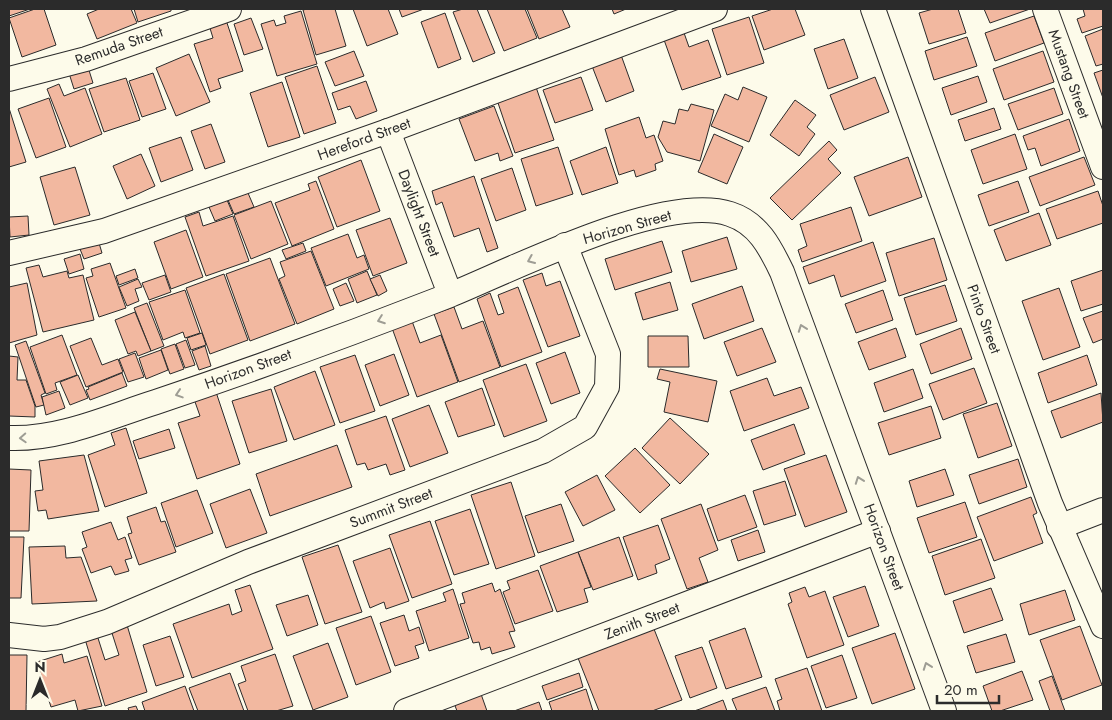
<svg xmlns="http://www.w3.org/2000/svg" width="1112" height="720" viewBox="0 0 1112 720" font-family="Jost,sans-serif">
	<rect width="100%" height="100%" fill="#fdfbea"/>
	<g fill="#f2b8a0" stroke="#2b2b2b">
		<polygon points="9,9 30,9 9,16"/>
		<polygon points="35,9 44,9 56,45 22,57 9,18"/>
		<polygon points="99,9 131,9 137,23 97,39 87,14"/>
		<polygon points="134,9 171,9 171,11 138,22"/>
		<polygon points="307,9 335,9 346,46 316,55 303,10"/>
		<polygon points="353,9 388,9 398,34 367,46"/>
		<polygon points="399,9 424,9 402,17"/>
		<polygon points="463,9 477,9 495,53 473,62 453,12"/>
		<polygon points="487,9 525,9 537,38 504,51"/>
		<polygon points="527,9 562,9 570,27 539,39"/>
		<polygon points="612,9 626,9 614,14"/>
		<polygon points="773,9 795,9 805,35 764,50 752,16"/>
		<polygon points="933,9 958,9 966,33 929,44 919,13"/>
		<polygon points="984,9 1030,9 990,23"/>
		<polygon points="1083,9 1103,9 1103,26 1082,33 1077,19 1085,16"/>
		<polygon points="301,11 317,64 277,76 261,24 274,20 276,26 286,23 284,16"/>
		<polygon points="445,13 461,59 438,68 421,22"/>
		<polygon points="1034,16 1044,43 995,61 985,33"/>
		<polygon points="749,17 764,63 727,75 712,29"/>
		<polygon points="251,18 263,49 244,55 234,24"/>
		<polygon points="226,20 243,71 218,79 221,88 210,92 194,44 213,38 209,25"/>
		<polygon points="1103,29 1103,64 1096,66 1085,36"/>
		<polygon points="683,30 689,47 708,40 721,77 682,90 663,37"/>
		<polygon points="967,37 977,66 934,80 925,51"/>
		<polygon points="844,39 858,78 828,89 814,49"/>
		<polygon points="354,51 364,76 335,86 325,62"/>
		<polygon points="1043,51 1054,82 1004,100 993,69"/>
		<polygon points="189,54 210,102 176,116 156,68"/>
		<polygon points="621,55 634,91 606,102 592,66"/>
		<polygon points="87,64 93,83 74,89 68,70"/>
		<polygon points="317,66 336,123 304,134 285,77"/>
		<polygon points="1103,70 1103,98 1094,73"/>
		<polygon points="153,73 166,109 142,117 129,81"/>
		<polygon points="978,76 987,102 951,115 942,88"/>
		<polygon points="581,77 593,110 555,123 543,90"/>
		<polygon points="875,77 889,112 844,130 830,95"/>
		<polygon points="126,78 140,120 104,132 89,89"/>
		<polygon points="366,81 377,111 356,119 350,106 338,110 332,93"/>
		<polygon points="282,82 300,137 268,147 250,93"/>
		<polygon points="59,84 64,96 85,88 102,134 70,147 47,89"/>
		<polygon points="536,87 554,140 515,153 497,100"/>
		<polygon points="743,87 767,97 749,142 711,126 725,94 738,100"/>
		<polygon points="1054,88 1063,114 1018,130 1008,104"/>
		<polygon points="49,98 66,147 36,158 18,109"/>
		<polygon points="795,100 816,115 807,127 815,134 799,156 770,135"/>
		<polygon points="691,104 714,110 700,161 667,152 658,137 663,121 675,124 679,109 688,111"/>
		<polygon points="494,106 513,156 500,161 498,153 475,161 459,119"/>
		<polygon points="9,108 26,162 9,167"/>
		<polygon points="994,108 1001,129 965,141 958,120"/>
		<polygon points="639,117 646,138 654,135 663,161 655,164 656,170 636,177 634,170 619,175 605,129"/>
		<polygon points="1069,119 1080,151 1041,166 1035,148 1028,150 1023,136"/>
		<polygon points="211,124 225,162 205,169 191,131"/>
		<polygon points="714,134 743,147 727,184 698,172"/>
		<polygon points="1015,134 1027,169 983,184 971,150"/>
		<polygon points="181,137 193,170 161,182 149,148"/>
		<polygon points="829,141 837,150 828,159 841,173 792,220 770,198"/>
		<polygon points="558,147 573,194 536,206 521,159"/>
		<polygon points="606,147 618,183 582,195 570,161"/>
		<polygon points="141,154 155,186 127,199 113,166"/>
		<polygon points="908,157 922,197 869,216 854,177"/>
		<polygon points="1084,157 1095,185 1040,206 1029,177"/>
		<polygon points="361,160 380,211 337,227 318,177"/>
		<polygon points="75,167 90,215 54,225 40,177"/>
		<polygon points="512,168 526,210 496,221 481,179"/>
		<polygon points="474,176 498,248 487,252 479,228 454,237 442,202 436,205 432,191"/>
		<polygon points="316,181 334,229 292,246 275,203 310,190 308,184"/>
		<polygon points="1018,181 1029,212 989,226 978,195"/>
		<polygon points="1098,191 1103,206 1103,223 1057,239 1046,209"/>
		<polygon points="248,193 254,207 234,214 228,200"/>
		<polygon points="227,200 233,214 215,221 209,207"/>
		<polygon points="271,201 288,244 251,259 234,215"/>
		<polygon points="851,207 862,241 802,262 798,250 807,246 800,224"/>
		<polygon points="199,212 203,226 233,216 249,261 206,276 185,217"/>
		<polygon points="1039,213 1051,245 1006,261 994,230"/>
		<polygon points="28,216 29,235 10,237 9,217"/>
		<polygon points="390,218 407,263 373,276 356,230"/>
		<polygon points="186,230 203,277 171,289 154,242"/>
		<polygon points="348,234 357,258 364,255 369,269 326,286 311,248"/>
		<polygon points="727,237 737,269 691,282 682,251"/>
		<polygon points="934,238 947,280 899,296 886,253"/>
		<polygon points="662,241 672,272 615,290 605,259"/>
		<polygon points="873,242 886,281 841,297 834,275 809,284 803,267"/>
		<polygon points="99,243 102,253 84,259 80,249"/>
		<polygon points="303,243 306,251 286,259 282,250"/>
		<polygon points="311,251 334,309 297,324 279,279 285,276 280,262"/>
		<polygon points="80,254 84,269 69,274 64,259"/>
		<polygon points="270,258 295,324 250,341 226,274"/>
		<polygon points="110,263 126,308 99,317 86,278 93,276 91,269"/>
		<polygon points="39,265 43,277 67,271 69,278 83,275 94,320 43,332 26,268"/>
		<polygon points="135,269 138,278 119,285 116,276"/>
		<polygon points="1103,270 1103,304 1081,311 1071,281"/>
		<polygon points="367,271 377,295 357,303 348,279"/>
		<polygon points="542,273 546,286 560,281 580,336 548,347 523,280"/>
		<polygon points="224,274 248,340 210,354 186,288"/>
		<polygon points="165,275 171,292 149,300 142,283"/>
		<polygon points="380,275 387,291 378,296 370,279"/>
		<polygon points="138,279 142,287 135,289 139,301 127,306 119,287"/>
		<polygon points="670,282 678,310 643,320 635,293"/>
		<polygon points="27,283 37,335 9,343 9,287"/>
		<polygon points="346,283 354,301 340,306 333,289"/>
		<polygon points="945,285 957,321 916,335 904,298"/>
		<polygon points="742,286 754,321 704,339 692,304"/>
		<polygon points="518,287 542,352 501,367 477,299 490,293 498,315 504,313 498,295"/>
		<polygon points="1059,288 1080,347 1043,360 1022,301"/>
		<polygon points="185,290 200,333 185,338 183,332 163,340 149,302"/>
		<polygon points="883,290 893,320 856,333 845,304"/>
		<polygon points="147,303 164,346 151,351 134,308"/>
		<polygon points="454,307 462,329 483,321 500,367 459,382 434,314"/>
		<polygon points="1103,311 1103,339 1093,343 1083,318"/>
		<polygon points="135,312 151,351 138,356 136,351 128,354 115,320"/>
		<polygon points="412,321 420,343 441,335 458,382 417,397 392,328"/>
		<polygon points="762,328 776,362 737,376 724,342"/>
		<polygon points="896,328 906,357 869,370 858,342"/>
		<polygon points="961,328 972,359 931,374 920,344"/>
		<polygon points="202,333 206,345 191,350 187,338"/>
		<polygon points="62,335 77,375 55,383 57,390 46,394 30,347"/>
		<polygon points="648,336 688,336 689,367 648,367"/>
		<polygon points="91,338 102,365 118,359 123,372 86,387 70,346"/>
		<polygon points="186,340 195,365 185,368 176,344"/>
		<polygon points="26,341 45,393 41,395 44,405 36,407 15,345"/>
		<polygon points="175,344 184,369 170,374 161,349"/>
		<polygon points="205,346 211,366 199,370 192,351"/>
		<polygon points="161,350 168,370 146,379 139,358"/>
		<polygon points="565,352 580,393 551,404 536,363"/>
		<polygon points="135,353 144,377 128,382 119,359"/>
		<polygon points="394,354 409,395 380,406 365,365"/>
		<polygon points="355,355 375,411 340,423 320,367"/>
		<polygon points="1087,355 1097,385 1048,403 1038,373"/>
		<polygon points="9,356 18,357 17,380 26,380 35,406 35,417 9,416"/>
		<polygon points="526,364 547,421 504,437 483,380"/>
		<polygon points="974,368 987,403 943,420 929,384"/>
		<polygon points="660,369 717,381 708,422 664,412 670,382 657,379"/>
		<polygon points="913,369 923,398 884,412 874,383"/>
		<polygon points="315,371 335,425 294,440 274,387"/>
		<polygon points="122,373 127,386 90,400 86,390 89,389 88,387"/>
		<polygon points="78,375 88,398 70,405 60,382"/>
		<polygon points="767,378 774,396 801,387 809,408 744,431 730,391"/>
		<polygon points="482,388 495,425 458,437 445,402"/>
		<polygon points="271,389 287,441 249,453 232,401"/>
		<polygon points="59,391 65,408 46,415 42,397"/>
		<polygon points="216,392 240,464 197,479 178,423 200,416 194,399"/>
		<polygon points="1101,393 1103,422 1061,438 1051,411"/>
		<polygon points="997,403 1012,446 978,458 963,414"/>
		<polygon points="429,405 448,453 410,467 392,419"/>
		<polygon points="931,406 941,438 889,455 878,423"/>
		<polygon points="386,416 405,470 390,475 386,464 368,470 365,463 357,465 345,430"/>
		<polygon points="670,418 709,454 680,484 642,448"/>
		<polygon points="794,424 805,454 763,470 751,440"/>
		<polygon points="126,428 147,493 105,507 88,455 115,445 111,433"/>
		<polygon points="169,429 175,448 139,459 133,441"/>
		<polygon points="337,445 352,487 270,516 256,474"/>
		<polygon points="635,448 670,485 640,513 605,476"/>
		<polygon points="84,455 99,511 48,519 46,510 38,511 35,491 43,490 39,461"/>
		<polygon points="826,455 847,512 805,527 784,469"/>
		<polygon points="1018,459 1027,487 979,504 969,475"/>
		<polygon points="9,469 31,470 29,531 9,531"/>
		<polygon points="945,469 954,495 917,507 909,481"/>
		<polygon points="597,475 615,510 583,526 565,492"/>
		<polygon points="785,481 796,515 764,525 753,491"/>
		<polygon points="511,482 535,556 496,569 471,495"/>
		<polygon points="250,489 267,533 226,548 210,504"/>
		<polygon points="197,490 213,533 176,547 161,503"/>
		<polygon points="745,495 757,527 718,541 707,509"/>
		<polygon points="1031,497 1037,513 1033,515 1043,543 994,561 977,517"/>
		<polygon points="965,502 977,537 929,553 917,518"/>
		<polygon points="561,504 574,541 538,553 525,516"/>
		<polygon points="701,504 718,550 699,558 708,582 687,589 661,519"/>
		<polygon points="156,507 161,522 165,521 176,552 139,565 128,534 132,533 127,517"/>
		<polygon points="470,509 489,564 454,575 435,521"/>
		<polygon points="430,521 452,584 412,598 389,535"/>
		<polygon points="111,522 118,540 125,537 132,558 125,560 129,571 115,575 111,566 91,573 82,549 87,547 82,532"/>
		<polygon points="658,525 670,559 655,565 657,573 638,580 623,537"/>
		<polygon points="758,530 765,552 738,561 731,540"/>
		<polygon points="9,537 24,537 21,598 9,598"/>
		<polygon points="619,537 633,576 593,590 578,552"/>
		<polygon points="981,539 995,578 945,595 932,556"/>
		<polygon points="338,545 362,612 325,624 302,557"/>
		<polygon points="65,546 66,558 81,557 97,601 32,604 29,547"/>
		<polygon points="390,548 409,601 386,609 384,602 370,608 353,561"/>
		<polygon points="578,552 591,587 584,589 588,602 557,612 540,566"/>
		<polygon points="538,570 553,611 515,624 503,592 510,589 507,581"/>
		<polygon points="492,583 495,592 500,589 515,631 509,632 515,647 492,654 490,647 481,650 479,642 473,643 460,604 465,603 462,593"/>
		<polygon points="250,585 273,649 192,678 173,624 229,604 232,615 242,611 235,590"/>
		<polygon points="865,586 879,626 848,637 833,597"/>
		<polygon points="805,587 809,597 825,591 844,645 807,658 788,604 792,602 789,593"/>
		<polygon points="991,588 1003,620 964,633 953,601"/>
		<polygon points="453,589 469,638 429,651 416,611 446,601 443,593"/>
		<polygon points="1065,590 1075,620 1029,635 1020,604"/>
		<polygon points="308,595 318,625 287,636 276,605"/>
		<polygon points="404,615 409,631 419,627 424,643 415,646 419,658 395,666 380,623"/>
		<polygon points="371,616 391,672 356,685 336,628"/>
		<polygon points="127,625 147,692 105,706 85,639 97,635 105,660 119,655 111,630"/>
		<polygon points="1080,626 1102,685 1062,700 1040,640"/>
		<polygon points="745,628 762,677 726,689 709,641"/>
		<polygon points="654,629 682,700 652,711 599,711 578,658"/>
		<polygon points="895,633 915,689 872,704 852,648"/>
		<polygon points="1006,634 1015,662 976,673 967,646"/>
		<polygon points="170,636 184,677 156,686 143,645"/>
		<polygon points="328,643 348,697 313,710 293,656"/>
		<polygon points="702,647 717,688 690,698 675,656"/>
		<polygon points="62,654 64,663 87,656 102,706 78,711 75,700 51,707 37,662"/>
		<polygon points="275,654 293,706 276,711 248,711 238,684 246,681 241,666"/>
		<polygon points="9,655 27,655 26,711 9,711"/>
		<polygon points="842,655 857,698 826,708 811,666"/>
		<polygon points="807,668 822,711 780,711 777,701 782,699 775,679"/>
		<polygon points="1022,671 1033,700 1000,711 992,711 983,686"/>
		<polygon points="230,673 244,711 198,711 189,688"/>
		<polygon points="579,673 583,687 547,700 542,686"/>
		<polygon points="1052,676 1065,711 1050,711 1039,681"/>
		<polygon points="185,686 194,711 145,711 142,702"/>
		<polygon points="766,687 775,711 737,711 732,699"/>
		<polygon points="586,689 593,711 552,711 549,702"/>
		<polygon points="481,694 487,711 457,711 454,703"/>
		<polygon points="723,700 727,711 694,711 700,709"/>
		<polygon points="539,702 542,711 514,711"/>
		<polygon points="136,706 138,711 129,711 128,708"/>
	</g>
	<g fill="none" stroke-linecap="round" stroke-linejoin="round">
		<defs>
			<g id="minor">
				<polyline points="873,9 1050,503 1103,626"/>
				<polyline points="1045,9 1103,167"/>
				<polyline points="9,79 86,59 229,9"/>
				<polyline points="388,131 450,294"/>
				<polyline points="9,253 104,231 388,131 715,9"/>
				<path d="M9 438C60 440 108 417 156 402 254 369 353 333 450 295 514 269 664 192 730 214 758 223 770 247 782 272L944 711"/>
				<polyline points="1059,527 1103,510"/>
				<polyline points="9,635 44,639 60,637 107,622 248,562 543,451 585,427 607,387 608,354 565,245"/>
				<polyline points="406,711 878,531"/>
			</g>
		</defs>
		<use href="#minor" stroke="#2b2b2b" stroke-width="26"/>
		<use href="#minor" stroke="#fdfbea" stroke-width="24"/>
	</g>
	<defs><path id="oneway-chevron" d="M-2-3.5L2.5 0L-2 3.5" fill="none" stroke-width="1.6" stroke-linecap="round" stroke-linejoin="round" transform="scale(1.25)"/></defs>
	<g stroke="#9e9d94">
		<use href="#oneway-chevron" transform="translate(531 260) rotate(157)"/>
		<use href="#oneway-chevron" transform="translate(381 320) rotate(160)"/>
		<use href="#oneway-chevron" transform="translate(802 328) rotate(-110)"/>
		<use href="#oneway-chevron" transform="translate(179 394) rotate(162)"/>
		<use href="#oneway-chevron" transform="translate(23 438) rotate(177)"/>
		<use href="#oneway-chevron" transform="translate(859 480) rotate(-110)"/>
		<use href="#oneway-chevron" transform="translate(927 666) rotate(-110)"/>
	</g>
	<g text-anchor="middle" stroke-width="4" stroke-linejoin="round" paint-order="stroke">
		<g font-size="15" fill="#2b2b2b" stroke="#fdfbea">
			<text transform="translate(119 46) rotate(-19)" y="5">Remuda Street</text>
			<text transform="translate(1069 74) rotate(70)" y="5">Mustang Street</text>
			<text transform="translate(364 139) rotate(-20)" y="5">Hereford Street</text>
			<text transform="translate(419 213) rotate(69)" y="5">Daylight Street</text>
			<text transform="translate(627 227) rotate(-16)" y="5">Horizon Street</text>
			<text transform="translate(984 319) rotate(70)" y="5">Pinto Street</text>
			<text transform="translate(248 369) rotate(-20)" y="5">Horizon Street</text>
			<text transform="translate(391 508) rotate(-21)" y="5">Summit Street</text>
			<text transform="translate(884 547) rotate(70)" y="5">Horizon Street</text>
			<text transform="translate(642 621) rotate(-21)" y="5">Zenith Street</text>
		</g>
	</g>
	<rect width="1112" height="720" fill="none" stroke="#2b2b2b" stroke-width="20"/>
	<g transform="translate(40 680)" stroke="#fdfbea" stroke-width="4" paint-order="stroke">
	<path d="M0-4L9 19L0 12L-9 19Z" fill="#2b2b2b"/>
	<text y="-8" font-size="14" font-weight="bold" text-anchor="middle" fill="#2b2b2b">N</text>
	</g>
	<path d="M937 695v8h62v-8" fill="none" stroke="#2b2b2b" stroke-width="2.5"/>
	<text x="944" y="695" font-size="15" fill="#2b2b2b" stroke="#fdfbea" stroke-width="4" paint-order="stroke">20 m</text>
</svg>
